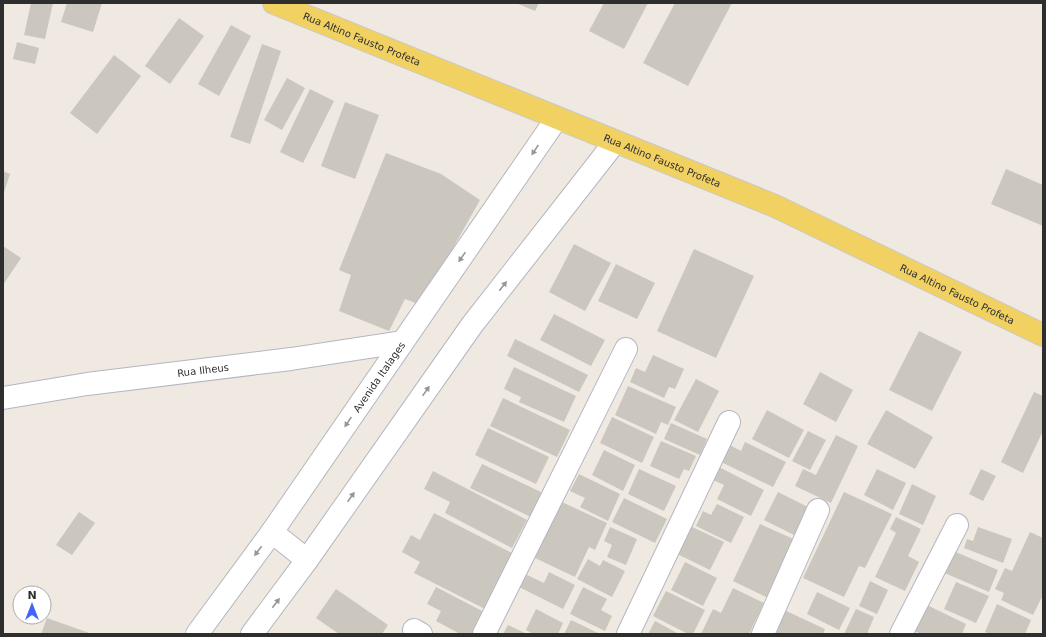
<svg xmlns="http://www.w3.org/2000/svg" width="1046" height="637" viewBox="0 0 1046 637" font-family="'DejaVu Sans',sans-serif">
	<rect width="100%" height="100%" fill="#efe9e1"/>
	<g fill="#cbc7bf">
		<polygon points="31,3 53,3 45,39 24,35"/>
		<polygon points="67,3 102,3 93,32 61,22"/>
		<polygon points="516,3 539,3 535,11"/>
		<polygon points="604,3 648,3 624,49 589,31"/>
		<polygon points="675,3 732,3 688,86 643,63"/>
		<polygon points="179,18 204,36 170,84 145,66"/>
		<polygon points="231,25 251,36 219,96 198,84"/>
		<polygon points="17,42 39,48 35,64 13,59"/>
		<polygon points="262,44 281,51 250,144 230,137"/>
		<polygon points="114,55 141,76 97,134 70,113"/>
		<polygon points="287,78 305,88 282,130 264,120"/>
		<polygon points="310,89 334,101 303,163 280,152"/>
		<polygon points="345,102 379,115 355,179 321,166"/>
		<polygon points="386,153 441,174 480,200 421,305 405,299 389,331 339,311 351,275 339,270"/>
		<polygon points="1006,169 1043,185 1043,226 991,204"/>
		<polygon points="3,171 10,174 3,195"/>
		<polygon points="574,244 611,263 585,311 549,292"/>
		<polygon points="3,246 21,258 3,285"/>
		<polygon points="694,249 754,276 716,358 657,331"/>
		<polygon points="616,264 655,283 637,319 598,301"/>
		<polygon points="554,314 605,340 591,366 540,340"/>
		<polygon points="919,331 962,352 932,411 889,390"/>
		<polygon points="515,339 588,375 579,392 507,356"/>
		<polygon points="653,355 684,369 675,389 669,387 664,398 630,382 636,368 645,372"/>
		<polygon points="514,367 576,396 564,422 519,402 521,397 504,389"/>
		<polygon points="820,372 853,390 836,422 803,404"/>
		<polygon points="696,379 719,391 698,432 674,420"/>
		<polygon points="628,386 676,407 668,425 661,422 656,434 615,415"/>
		<polygon points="1034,392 1043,396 1043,431 1023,473 1001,462"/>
		<polygon points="503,398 570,430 557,457 490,426"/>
		<polygon points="767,410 804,430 789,458 752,439"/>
		<polygon points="886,410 933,437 915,469 867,444"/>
		<polygon points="612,417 654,437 642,463 600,443"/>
		<polygon points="671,423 707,439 700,455 664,439"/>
		<polygon points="488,428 549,457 536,484 475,455"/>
		<polygon points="808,431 826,440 810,470 792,461"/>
		<polygon points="836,435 858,446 831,503 795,486 803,469 816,475"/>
		<polygon points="661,441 696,456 689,471 684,469 679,479 650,466"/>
		<polygon points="745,442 786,462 773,487 719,461 728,444 741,451"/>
		<polygon points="604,450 635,465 623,491 592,475"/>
		<polygon points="482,464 543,493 531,517 470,488"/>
		<polygon points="715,465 764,490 751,516 717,499 724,485 709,478"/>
		<polygon points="639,469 676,486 664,511 628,494"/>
		<polygon points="877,469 906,483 893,510 864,495"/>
		<polygon points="981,469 996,476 983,501 969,494"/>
		<polygon points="433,471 527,520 512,548 445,513 450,502 424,489"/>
		<polygon points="579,474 620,494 608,521 580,507 585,498 570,491"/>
		<polygon points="912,484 936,496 923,525 899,514"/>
		<polygon points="778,492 812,509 798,537 764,520"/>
		<polygon points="844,492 892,514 865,568 859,566 844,597 803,578"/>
		<polygon points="624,498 667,519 655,543 612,522"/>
		<polygon points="562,502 607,523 595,550 589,547 575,577 535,558"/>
		<polygon points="717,504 744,517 731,543 696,526 703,511 711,515"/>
		<polygon points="79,512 95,523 72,555 56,545"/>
		<polygon points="434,513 514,554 485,609 414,573 420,562 402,552 411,535 420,540"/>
		<polygon points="896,517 921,529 908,556 919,562 905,591 875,577 896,533 890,529"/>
		<polygon points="686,524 724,542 710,570 673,552"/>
		<polygon points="760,524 798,541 770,599 733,581"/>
		<polygon points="610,527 637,539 626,565 607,557 612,545 604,541"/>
		<polygon points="978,527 1012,539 1003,563 964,548 967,539 973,541"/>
		<polygon points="1030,532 1043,538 1043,595 1033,615 1001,600 1004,593 995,589 1005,568 1012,571"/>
		<polygon points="951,550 998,570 989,592 942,572"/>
		<polygon points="588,559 600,566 603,560 625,571 612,597 577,579"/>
		<polygon points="685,562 717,578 703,606 671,590"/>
		<polygon points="549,572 575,585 563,609 519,587 525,574 544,583"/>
		<polygon points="870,581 888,590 877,614 859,606"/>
		<polygon points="956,582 989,596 976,623 944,609"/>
		<polygon points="436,587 484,612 472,634 460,634 436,621 441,611 427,604"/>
		<polygon points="583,587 607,599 601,610 612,616 605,631 570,614"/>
		<polygon points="733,588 764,603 749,634 701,634 713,609 721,613"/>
		<polygon points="336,589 388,625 382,634 339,634 316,618"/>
		<polygon points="666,591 705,610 693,634 688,634 653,616"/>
		<polygon points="817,592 850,608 839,630 807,614"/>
		<polygon points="997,604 1031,620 1025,634 989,634 985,632"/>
		<polygon points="927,605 966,624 962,634 921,634 915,631"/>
		<polygon points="536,609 563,623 558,634 533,634 526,630"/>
		<polygon points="782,609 825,629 823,634 770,634"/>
		<polygon points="856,609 874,617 867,634 844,634"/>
		<polygon points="47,618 92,634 41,634"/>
		<polygon points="571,620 600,634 564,634"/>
		<polygon points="655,621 679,634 648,634"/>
		<polygon points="508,625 527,634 503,634"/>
	</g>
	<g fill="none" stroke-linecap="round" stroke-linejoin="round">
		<defs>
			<g id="minor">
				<path id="s1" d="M3 398 87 384 291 359 402 342"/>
				<polyline points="272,532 307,560"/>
				<polyline points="414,630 421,634"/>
				<path id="s2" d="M197 634 272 532 557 118"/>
				<polyline points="252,634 307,560 472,325 615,142"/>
				<polyline points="484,634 626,349"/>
				<polyline points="628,634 729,422"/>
				<polyline points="763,634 818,510"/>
				<polyline points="901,634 957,525"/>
			</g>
			<g id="major">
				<path id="s3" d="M274 3 775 206 1043 335"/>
			</g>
		</defs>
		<use href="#minor" stroke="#b4b7c1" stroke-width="24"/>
		<use href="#major" stroke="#c9c9c9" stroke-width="24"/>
		<use href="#minor" stroke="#fff" stroke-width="22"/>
		<use href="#major" stroke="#f2d163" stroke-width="22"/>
	</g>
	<defs><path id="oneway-solid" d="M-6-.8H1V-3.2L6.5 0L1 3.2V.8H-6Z"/></defs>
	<g fill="#969696">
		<use href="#oneway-solid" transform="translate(535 150) rotate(124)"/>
		<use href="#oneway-solid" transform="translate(462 257) rotate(125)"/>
		<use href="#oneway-solid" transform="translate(503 286) rotate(-52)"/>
		<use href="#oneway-solid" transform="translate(426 391) rotate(-55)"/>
		<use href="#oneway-solid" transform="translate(348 422) rotate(124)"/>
		<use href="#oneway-solid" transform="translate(351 497) rotate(-55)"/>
		<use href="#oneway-solid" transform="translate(258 551) rotate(127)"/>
		<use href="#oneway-solid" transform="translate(276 603) rotate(-53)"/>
	</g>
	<g text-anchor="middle" stroke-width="3" stroke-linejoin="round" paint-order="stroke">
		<g font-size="10" fill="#2e2e2e" stroke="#fff">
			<text dy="4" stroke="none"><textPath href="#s3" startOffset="95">Rua Altino Fausto Profeta</textPath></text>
			<text dy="4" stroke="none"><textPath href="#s3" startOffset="419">Rua Altino Fausto Profeta</textPath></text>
			<text dy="4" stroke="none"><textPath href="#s3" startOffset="743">Rua Altino Fausto Profeta</textPath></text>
			<text dy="4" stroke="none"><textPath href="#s1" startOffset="202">Rua Ilheus</textPath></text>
			<text dy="4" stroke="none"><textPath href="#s2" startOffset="315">Avenida Italages</textPath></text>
		</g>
	</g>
	<rect width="1046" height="637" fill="none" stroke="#2e2e2e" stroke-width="8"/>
	<g transform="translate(32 605)"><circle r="19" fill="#ffffff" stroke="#ababab"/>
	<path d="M0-3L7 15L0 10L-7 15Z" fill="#4264fb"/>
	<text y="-6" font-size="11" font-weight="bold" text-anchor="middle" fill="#2e2e2e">N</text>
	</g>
</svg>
